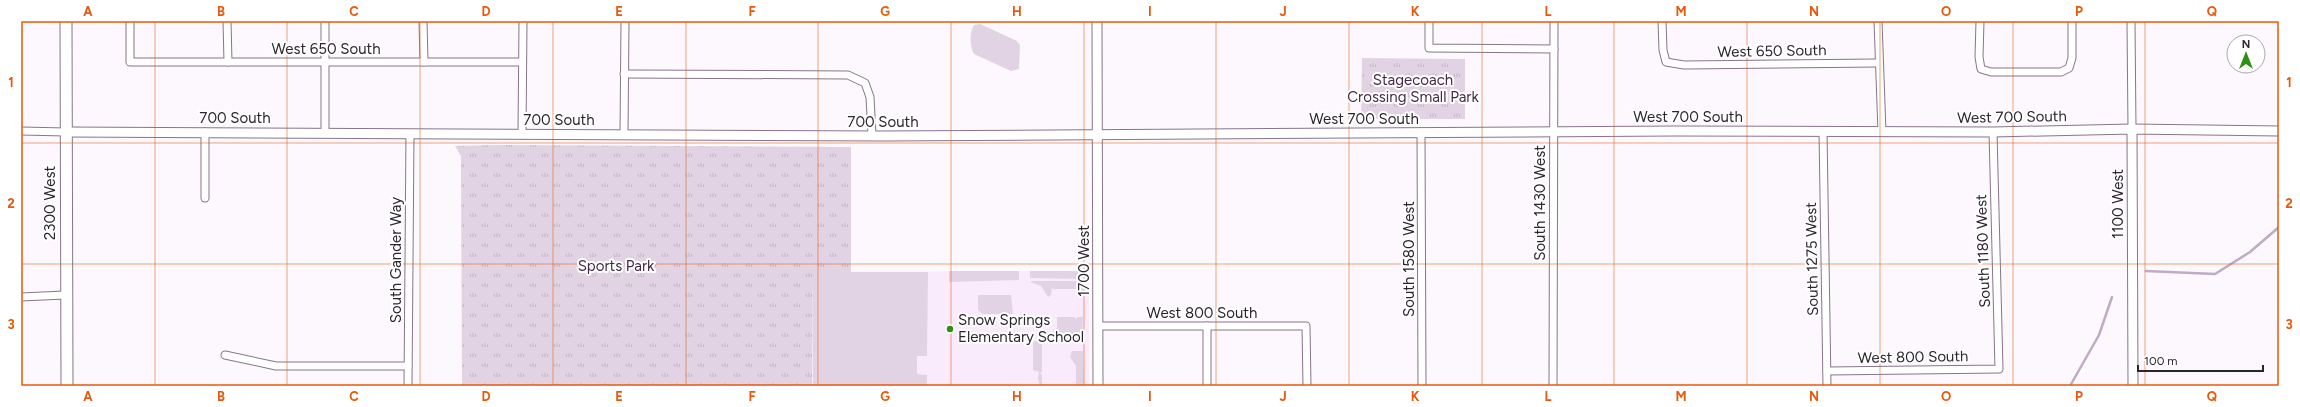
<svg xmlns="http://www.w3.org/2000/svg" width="2300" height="407" viewBox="0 0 2300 407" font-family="Figtree,sans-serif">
	<defs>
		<pattern id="park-tufts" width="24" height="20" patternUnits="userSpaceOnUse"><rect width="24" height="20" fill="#e1d3e4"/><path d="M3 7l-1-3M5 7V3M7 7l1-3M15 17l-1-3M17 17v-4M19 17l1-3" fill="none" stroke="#c1b5c4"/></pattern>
	</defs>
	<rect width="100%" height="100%" fill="#fcf8fd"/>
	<polygon fill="#f9eafc" points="1089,271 1089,386 812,386 813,272"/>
	<g fill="#e1d3e4">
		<path d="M980 24 1017 41 1020 45 1019 69 1011 71 974 54C970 47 969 33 974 25Z"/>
		<polygon points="949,271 1019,271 1019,280 949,282"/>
		<polygon points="1030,271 1084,271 1084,276 1081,279 1030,278"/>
		<polygon points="813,272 928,272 927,356 917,356 917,374 927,375 927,386 813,386"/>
		<polygon points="1032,281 1081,281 1084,284 1083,297 1077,296 1077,289 1053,289 1052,287 1051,295 1048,297 1041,286 1030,282"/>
		<polygon points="978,295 1011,295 1013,314 983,314 978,310"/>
		<polygon points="1057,317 1075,317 1076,319 1078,317 1083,317 1082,338 1057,338"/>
		<polygon points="1035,341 1042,341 1042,372 1040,373 1042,375 1042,386 1040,386 1038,379 1039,372 1033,370 1033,342"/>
		<polygon points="1072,351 1083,351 1084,386 1076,386 1076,366 1070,357"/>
	</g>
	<g fill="url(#park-tufts)">
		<polygon points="1362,58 1465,59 1465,119 1361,119"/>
		<polygon points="494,145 851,147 851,272 813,272 812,386 462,386 461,156 455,146"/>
	</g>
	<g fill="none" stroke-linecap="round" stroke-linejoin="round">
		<g stroke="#bfabc4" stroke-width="2.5">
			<polyline points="2146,271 2215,274 2250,252 2279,227"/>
			<polyline points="2070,386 2099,335 2112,297"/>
		</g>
		<defs>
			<g id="minor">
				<polyline points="130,21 130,62 522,62"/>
				<polyline points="227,21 228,62"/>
				<polyline points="325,21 325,133"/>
				<polyline points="423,21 424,62"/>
				<polyline points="1429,21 1429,48 1554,49"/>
				<polyline points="1662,21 1663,50 1666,62 1684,65 1878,63"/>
				<polyline points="1878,21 1882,132"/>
				<polyline points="1980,21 1979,57 1981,69 1991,72 2061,72 2069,68 2072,58 2072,21"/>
				<polyline points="2131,21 2132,129"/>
				<polyline points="624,74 848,75 865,83 870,97 872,136"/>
				<polyline points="21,131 66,132"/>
				<polyline points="1823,131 1827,386"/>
				<polyline points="205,132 205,198"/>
				<polyline points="1421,132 1422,386"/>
				<polyline points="522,134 523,21"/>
				<polyline points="624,134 625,21"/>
				<polyline points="21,297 65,295"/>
				<polyline points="1098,326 1306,326 1307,386"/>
				<polyline points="225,355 276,366 408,366"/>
				<polyline points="1827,371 1999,369 1993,132"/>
				<polyline points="408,386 410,134"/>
				<polyline points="1207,386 1207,326"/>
				<polyline points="1553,386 1554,21"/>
			</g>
			<g id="tertiary">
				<polyline points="1097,21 1098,386"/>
				<polyline points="2132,129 2133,386"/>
				<polyline points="66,132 883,136 1674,131 1993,132 2132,129 2279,131"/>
			</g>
			<polyline id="secondary" points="66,21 67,386"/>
		</defs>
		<use href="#minor" stroke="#87758a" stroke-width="9"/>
		<use href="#tertiary" stroke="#87758a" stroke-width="11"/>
		<use href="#secondary" stroke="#87758a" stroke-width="13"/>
		<use href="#minor" stroke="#fff" stroke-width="7"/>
		<use href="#tertiary" stroke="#fff" stroke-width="9"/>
		<use href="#secondary" stroke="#fff" stroke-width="11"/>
	</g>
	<path fill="none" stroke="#e8590c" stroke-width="1" stroke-opacity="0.55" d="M155 21V386M287 21V386M420 21V386M553 21V386M686 21V386M818 21V386M951 21V386M1084 21V386M1216 21V386M1349 21V386M1482 21V386M1614 21V386M1747 21V386M1880 21V386M2013 21V386M2145 21V386M21 143H2279M21 264H2279"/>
	<circle fill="#2e9111" stroke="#fff" stroke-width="1.5" cx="950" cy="329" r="4"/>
	<g text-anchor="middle" stroke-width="4" stroke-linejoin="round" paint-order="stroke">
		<g font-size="15" fill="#2c252e" stroke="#fff">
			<text x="326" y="54">West 650 South</text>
			<text transform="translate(1772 51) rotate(-1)" y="5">West 650 South</text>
			<text x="1688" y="122">West 700 South</text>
			<text transform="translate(2012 117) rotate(-1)" y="5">West 700 South</text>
			<text x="235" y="123">700 South</text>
			<text x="1364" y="124">West 700 South</text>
			<text x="559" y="125">700 South</text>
			<text x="883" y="127">700 South</text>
			<text transform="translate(50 203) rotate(-90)" y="5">2300 West</text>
			<text transform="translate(1540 203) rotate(-90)" y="5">South 1430 West</text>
			<text transform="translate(2118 204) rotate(-90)" y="5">1100 West</text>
			<text transform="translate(1983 251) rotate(-92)" y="5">South 1180 West</text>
			<text transform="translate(1409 259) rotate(-90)" y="5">South 1580 West</text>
			<text transform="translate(1812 259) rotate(-91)" y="5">South 1275 West</text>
			<text transform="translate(396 260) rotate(-90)" y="5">South Gander Way</text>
			<text transform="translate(1084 261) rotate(-90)" y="5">1700 West</text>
			<text x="1202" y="318">West 800 South</text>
			<text transform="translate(1913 357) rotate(-1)" y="5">West 800 South</text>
		</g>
		<g font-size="15" fill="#45284b" stroke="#fff">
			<text x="1413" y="85">Stagecoach<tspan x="1413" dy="17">Crossing Small Park</tspan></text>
			<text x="616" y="271">Sports Park</text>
		</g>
		<g font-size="15" fill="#2c252e" stroke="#fff" text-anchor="start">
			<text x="958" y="325">Snow Springs<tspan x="958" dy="17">Elementary School</tspan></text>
		</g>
	</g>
	<rect width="2300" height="407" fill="none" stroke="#ffffff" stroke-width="44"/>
	<g transform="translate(2246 54)"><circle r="19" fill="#ffffff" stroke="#aba8ab"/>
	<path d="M0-3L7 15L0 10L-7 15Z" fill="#2e9111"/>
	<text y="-6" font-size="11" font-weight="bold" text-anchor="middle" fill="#2c252e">N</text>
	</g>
	<path d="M2138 365v6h125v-6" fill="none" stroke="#2c252e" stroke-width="2"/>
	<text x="2144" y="365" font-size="12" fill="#2c252e" stroke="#ffffff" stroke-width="3" paint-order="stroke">100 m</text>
	<rect x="22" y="22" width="2256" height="363" fill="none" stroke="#e8590c" stroke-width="1.5"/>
	<g font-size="13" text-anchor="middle" font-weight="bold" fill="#e8590c">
		<text x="88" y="16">A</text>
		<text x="221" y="16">B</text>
		<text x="354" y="16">C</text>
		<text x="486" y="16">D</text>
		<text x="619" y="16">E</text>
		<text x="752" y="16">F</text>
		<text x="885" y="16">G</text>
		<text x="1017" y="16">H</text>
		<text x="1150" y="16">I</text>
		<text x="1283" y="16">J</text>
		<text x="1415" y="16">K</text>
		<text x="1548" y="16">L</text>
		<text x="1681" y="16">M</text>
		<text x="1814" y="16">N</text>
		<text x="1946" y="16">O</text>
		<text x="2079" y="16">P</text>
		<text x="2212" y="16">Q</text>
		<text x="11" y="87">1</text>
		<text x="2289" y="87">1</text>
		<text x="11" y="208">2</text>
		<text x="2289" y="208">2</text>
		<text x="11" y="329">3</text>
		<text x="2289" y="329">3</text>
		<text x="88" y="401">A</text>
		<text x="221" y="401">B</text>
		<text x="354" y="401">C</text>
		<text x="486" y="401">D</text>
		<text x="619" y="401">E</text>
		<text x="752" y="401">F</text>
		<text x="885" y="401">G</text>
		<text x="1017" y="401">H</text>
		<text x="1150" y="401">I</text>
		<text x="1283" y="401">J</text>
		<text x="1415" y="401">K</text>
		<text x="1548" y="401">L</text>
		<text x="1681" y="401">M</text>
		<text x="1814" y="401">N</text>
		<text x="1946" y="401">O</text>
		<text x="2079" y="401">P</text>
		<text x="2212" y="401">Q</text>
	</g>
</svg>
